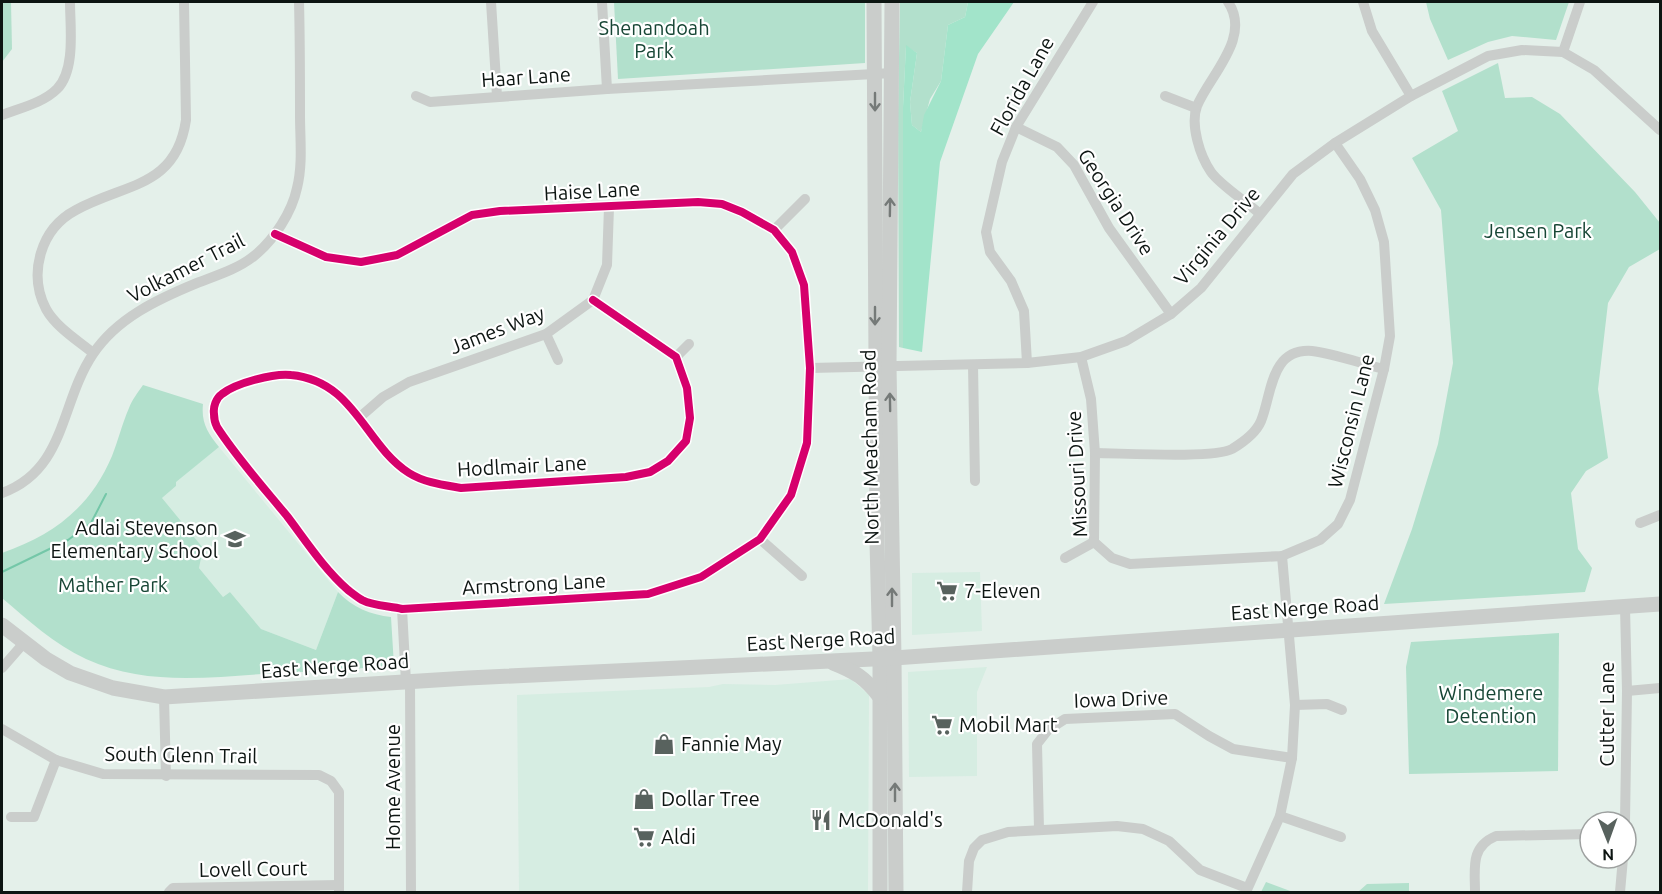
<svg xmlns="http://www.w3.org/2000/svg" width="1662" height="894" viewBox="0 0 1662 894" font-family="Ubuntu,sans-serif">
	<rect width="100%" height="100%" fill="#e4f0ea"/>
	<g fill="#d6ede2">
		<polygon points="219,447 338,592 316,650 261,629 230,592 223,597 199,568 162,498 176,486 175,482"/>
		<polygon points="980,572 982,631 912,635 912,573"/>
		<polygon points="987,667 977,692 977,776 909,777 908,672"/>
		<polygon points="851,679 869,695 868,892 519,892 517,695 709,687 723,684 775,685"/>
	</g>
	<g fill="#b2e0cc">
		<polygon points="2,2 11,2 12,49 2,62"/>
		<polygon points="614,2 865,2 865,63 618,79"/>
		<polygon points="900,2 968,2 965,17 948,25 941,81 930,99 921,132 912,125 910,102 917,53 906,46 903,107 903,348 899,347 898,113"/>
		<polygon points="1426,2 1569,2 1556,40 1512,36 1488,42 1448,60 1430,19"/>
		<polygon points="1498,63 1505,98 1532,97 1560,114 1635,192 1660,223 1660,249 1629,267 1608,303 1598,389 1608,458 1586,471 1571,493 1578,549 1592,568 1585,592 1384,604 1412,529 1438,444 1453,363 1441,210 1412,158 1458,131 1442,91"/>
		<path d="M143 385 203 404C201 423 208 433 219 447L176 482V486L162 498 203 548 199 568 223 597 230 592 261 629 316 650 338 592C352 607 371 615 391 617L394 666C350 669 306 672 262 674 203 678 142 685 86 659 54 644 28 620 2 598V553C53 535 90 508 112 456 118 441 122 424 129 408 132 400 138 392 143 385Z"/>
		<polygon points="1559,633 1558,771 1409,774 1406,667 1411,642"/>
		<polygon points="1266,882 1293,892 1261,892"/>
		<polygon points="1409,883 1409,892 1358,892 1367,884"/>
	</g>
	<polygon fill="#a2e4ca" points="968,2 1014,2 978,54 940,162 922,352 903,348 903,107 906,45 917,53 910,102 912,125 921,132 924,115 941,81 948,25 965,17"/>
	<g fill="none" stroke-linecap="round" stroke-linejoin="round">
		<polyline stroke="#74c7a8" stroke-width="2" points="2,572 68,540 91,523 106,494"/>
		<g stroke="#cacdcb" stroke-width="10">
			<polyline points="491,2 497,96"/>
			<polyline points="602,2 607,89"/>
			<path d="M1228 2C1252 37 1210 75 1197 106 1190 125 1200 156 1211 172 1220 185 1247 202 1260 214"/>
			<polyline points="1363,2 1372,31 1411,96"/>
			<polyline points="1563,52 1580,2"/>
			<polyline points="416,96 430,102 607,89 892,73"/>
			<polyline points="1165,96 1196,108"/>
			<path d="M2 115C20 108 43 103 57 89 76 70 70 26 70 2"/>
			<polyline points="1016,127 1057,147 1074,165 1109,228 1171,314"/>
			<polyline points="774,230 805,199"/>
			<path d="M275 234 326 257 361 262 397 255 472 215 500 211 698 202 722 204 742 212 774 230 792 252 804 285 810 368 807 443 791 495 760 539 701 577 648 594 402 609C390 606 373 606 362 600 357 597 352 593 348 590 324 569 306 541 287 516 263 487 237 458 217 427 215 423 214 418 214 414 213 407 216 398 222 394 236 383 274 373 291 375 355 381 364 444 409 473 425 483 444 485 461 488L626 477 650 472 668 461 686 441 690 418 687 388 676 357 593 300"/>
			<polyline points="546,334 558,360"/>
			<path d="M93 353C77 340 56 327 46 309 28 274 40 229 76 210 125 183 176 188 186 120L184 2"/>
			<polyline points="676,357 689,344"/>
			<polyline points="1081,357 1091,399 1095,453 1094,542 1112,558 1130,564 1282,556 1320,540 1338,524 1350,500 1384,369 1390,336 1384,242 1375,210 1360,179 1335,143"/>
			<polyline points="1027,363 1024,311 1011,281 990,252 986,232 1002,162 1016,127 1093,2"/>
			<polyline points="973,365 975,481"/>
			<polyline points="810,368 1027,363 1081,357 1126,341 1171,314 1201,288 1293,174 1335,143 1411,96 1488,56 1522,50 1563,52 1594,70 1660,130"/>
			<polyline points="360,417 383,397 409,382 546,334 593,300 607,265 609,207"/>
			<path d="M1095 453C1120 453 1214 459 1232 449 1242 443 1256 433 1261 421 1272 394 1270 348 1312 351 1332 353 1363 364 1384 369"/>
			<path d="M2 493C66 470 60 403 93 354 117 318 158 299 197 283 215 276 238 269 254 256 274 240 292 212 297 188 303 164 300 139 300 115 300 77 300 39 299 2"/>
			<polyline points="1640,523 1660,515"/>
			<polyline points="760,539 802,576"/>
			<polyline points="1065,558 1094,542"/>
			<polyline points="1625,607 1627,691 1625,822"/>
			<polyline points="402,609 406,682"/>
			<polyline points="2,668 23,644"/>
			<polyline points="410,682 411,892"/>
			<polyline points="1627,691 1660,688"/>
			<polyline points="164,697 166,776"/>
			<polyline points="1295,705 1327,704 1342,710"/>
			<polyline points="2,729 56,760 103,774 319,775 331,781 339,792 339,892"/>
			<polyline points="1280,816 1341,837"/>
			<polyline points="11,817 34,817 56,760"/>
			<polyline points="1039,829 1037,744 1048,730 1065,719 1175,714 1209,736 1233,749 1292,758"/>
			<polyline points="169,892 173,888 339,885"/>
			<polyline points="967,892 969,861 974,848 982,840 1008,832 1117,826 1143,829 1169,841 1200,870 1247,888"/>
			<polyline points="1246,892 1280,816 1292,758 1295,705 1282,556"/>
			<path d="M1475 892C1475 868 1470 847 1496 836L1590 834"/>
			<polyline points="1620,892 1623,858"/>
		</g>
		<g stroke="#cacdcb" stroke-width="15">
			<polyline points="874,2 877,542 880,658 880,892"/>
			<polyline points="892,2 889,366 894,658 896,892"/>
			<polyline points="2,625 46,659 70,673 113,688 164,697 468,678 894,658 1660,604"/>
			<path d="M833 663C856 672 865 678 880 697"/>
		</g>
		<defs>
			<path id="cycleway" d="M275 234 326 257 361 262 397 255 472 215 500 211 698 202 722 204 742 212 774 230 792 252 804 285 810 368 807 443 791 495 760 539 701 577 648 594 402 609C390 606 373 606 362 600 357 597 352 593 348 590 324 569 306 541 287 516 263 487 237 458 217 427 215 423 214 418 214 414 213 407 216 398 222 394 236 383 274 373 291 375 355 381 364 444 409 473 425 483 444 485 461 488L626 477 650 472 668 461 686 441 690 418 687 388 676 357 593 300"/>
		</defs>
		<use href="#cycleway" stroke="#fff" stroke-width="11"/>
		<use href="#cycleway" stroke="#d6006c" stroke-width="8"/>
	</g>
	<defs><path id="oneway-shaft" d="M-6 0H5M1.5-3L5.5 0L1.5 3" fill="none" stroke-width="1.6" stroke-linecap="round" stroke-linejoin="round" transform="scale(1.5)"/></defs>
	<g stroke="#757a78">
		<use href="#oneway-shaft" transform="translate(875 102) rotate(90)"/>
		<use href="#oneway-shaft" transform="translate(890 207) rotate(-89)"/>
		<use href="#oneway-shaft" transform="translate(875 316) rotate(90)"/>
		<use href="#oneway-shaft" transform="translate(890 402) rotate(-91)"/>
		<use href="#oneway-shaft" transform="translate(892 597) rotate(-90)"/>
		<use href="#oneway-shaft" transform="translate(895 792) rotate(-90)"/>
	</g>
	<defs>
		<symbol id="school-bare" viewBox="-9 -9 18 18"><path d="M0-5L7-2L0 1L-7-2ZM-4 1L0 2.5L4 1V4Q0 6-4 4Z" fill="#58625e" stroke="#fff" stroke-width="2.5" paint-order="stroke"/></symbol>
		<symbol id="supermarket-bare" viewBox="-9 -9 18 18"><path d="M-6-5.5h2.5l.6 2H6L4.5 2H-2.5L-4.4-4H-6ZM-1.5 3.2a1.3 1.3 0 1 0 .1 0ZM3 3.2a1.3 1.3 0 1 0 .1 0Z" fill="#58625e" stroke="#fff" stroke-width="2.5" paint-order="stroke"/></symbol>
		<symbol id="shop-bare" viewBox="-9 -9 18 18"><path d="M-5-2.5h2.3a2.7 3.5 0 0 1 5.4 0H5L5.5 6h-11ZM-1.5-2.5h3a1.5 2.3 0 0 0-3 0Z" fill="#58625e" stroke="#fff" stroke-width="2.5" paint-order="stroke"/></symbol>
		<symbol id="restaurant-bare" viewBox="-9 -9 18 18"><path d="M-5-6h1v4h1v-4h1v4h1v-4h1v5L-1.5 .5V6h-2V.5L-5-1ZM5-6V6H3V1.5H1.5Q1.5-4 5-6Z" fill="#58625e" stroke="#fff" stroke-width="2.5" paint-order="stroke"/></symbol>
	</defs>
	<g fill-rule="evenodd">
		<use href="#school-bare" x="220" y="524" width="30" height="30"/>
		<use href="#supermarket-bare" x="932" y="576" width="30" height="30"/>
		<use href="#supermarket-bare" x="927" y="710" width="30" height="30"/>
		<use href="#shop-bare" x="649" y="729" width="30" height="30"/>
		<use href="#shop-bare" x="629" y="784" width="30" height="30"/>
		<use href="#restaurant-bare" x="806" y="805" width="30" height="30"/>
		<use href="#supermarket-bare" x="629" y="822" width="30" height="30"/>
	</g>
	<g text-anchor="middle" stroke-width="4.5" stroke-linejoin="round" paint-order="stroke">
		<g font-size="20" fill="#174635" stroke="#fff">
			<text x="654" y="35">Shenandoah<tspan x="654" dy="23">Park</tspan></text>
			<text x="1538" y="238">Jensen Park</text>
			<text x="113" y="592">Mather Park</text>
			<text x="1491" y="700">Windemere<tspan x="1491" dy="23">Detention</tspan></text>
		</g>
		<g font-size="20" fill="#0d1512" stroke="#fff">
			<text transform="translate(526 77) rotate(-4)" y="7">Haar Lane</text>
			<text transform="translate(1022 86) rotate(-61)" y="7">Florida Lane</text>
			<text transform="translate(592 191) rotate(-3)" y="7">Haise Lane</text>
			<text transform="translate(1116 202) rotate(57)" y="7">Georgia Drive</text>
			<text transform="translate(1217 236) rotate(-50)" y="7">Virginia Drive</text>
			<text transform="translate(186 268) rotate(-27)" y="7">Volkamer Trail</text>
			<text transform="translate(497 330) rotate(-21)" y="7">James Way</text>
			<text transform="translate(1351 421) rotate(-76)" y="7">Wisconsin Lane</text>
			<text transform="translate(870 447) rotate(-91)" y="7">North Meacham Road</text>
			<text transform="translate(522 466) rotate(-3)" y="7">Hodlmair Lane</text>
			<text transform="translate(1077 474) rotate(-93)" y="7">Missouri Drive</text>
			<text transform="translate(534 584) rotate(-3)" y="7">Armstrong Lane</text>
			<text transform="translate(1305 608) rotate(-4)" y="7">East Nerge Road</text>
			<text transform="translate(821 640) rotate(-3)" y="7">East Nerge Road</text>
			<text transform="translate(335 666) rotate(-4)" y="7">East Nerge Road</text>
			<text transform="translate(1121 699) rotate(-2)" y="7">Iowa Drive</text>
			<text transform="translate(1607 714) rotate(-90)" y="7">Cutter Lane</text>
			<text transform="translate(181 755) rotate(1)" y="7">South Glenn Trail</text>
			<text transform="translate(393 787) rotate(-90)" y="7">Home Avenue</text>
			<text transform="translate(253 869) rotate(-1)" y="7">Lovell Court</text>
		</g>
		<g font-size="20" fill="#0d1512" stroke="#fff" text-anchor="start">
			<text x="218" y="535" text-anchor="end">Adlai Stevenson<tspan x="218" dy="23">Elementary School</tspan></text>
			<text x="964" y="598">7-Eleven</text>
			<text x="959" y="732">Mobil Mart</text>
			<text x="681" y="751">Fannie May</text>
			<text x="661" y="806">Dollar Tree</text>
			<text x="838" y="827">McDonald's</text>
			<text x="661" y="844">Aldi</text>
		</g>
	</g>
	<rect width="1662" height="894" fill="none" stroke="#0d1512" stroke-width="6"/>
	<g transform="translate(1608 840) rotate(179)"><circle r="28" fill="#ffffff" stroke="#9ea1a0" stroke-width="1.5"/>
	<path d="M0-4.5L10 22L0 15L-10 22Z" fill="#58625e"/>
	<text y="-9" font-size="16" font-weight="bold" text-anchor="middle" fill="#0d1512">N</text>
	</g>
</svg>
